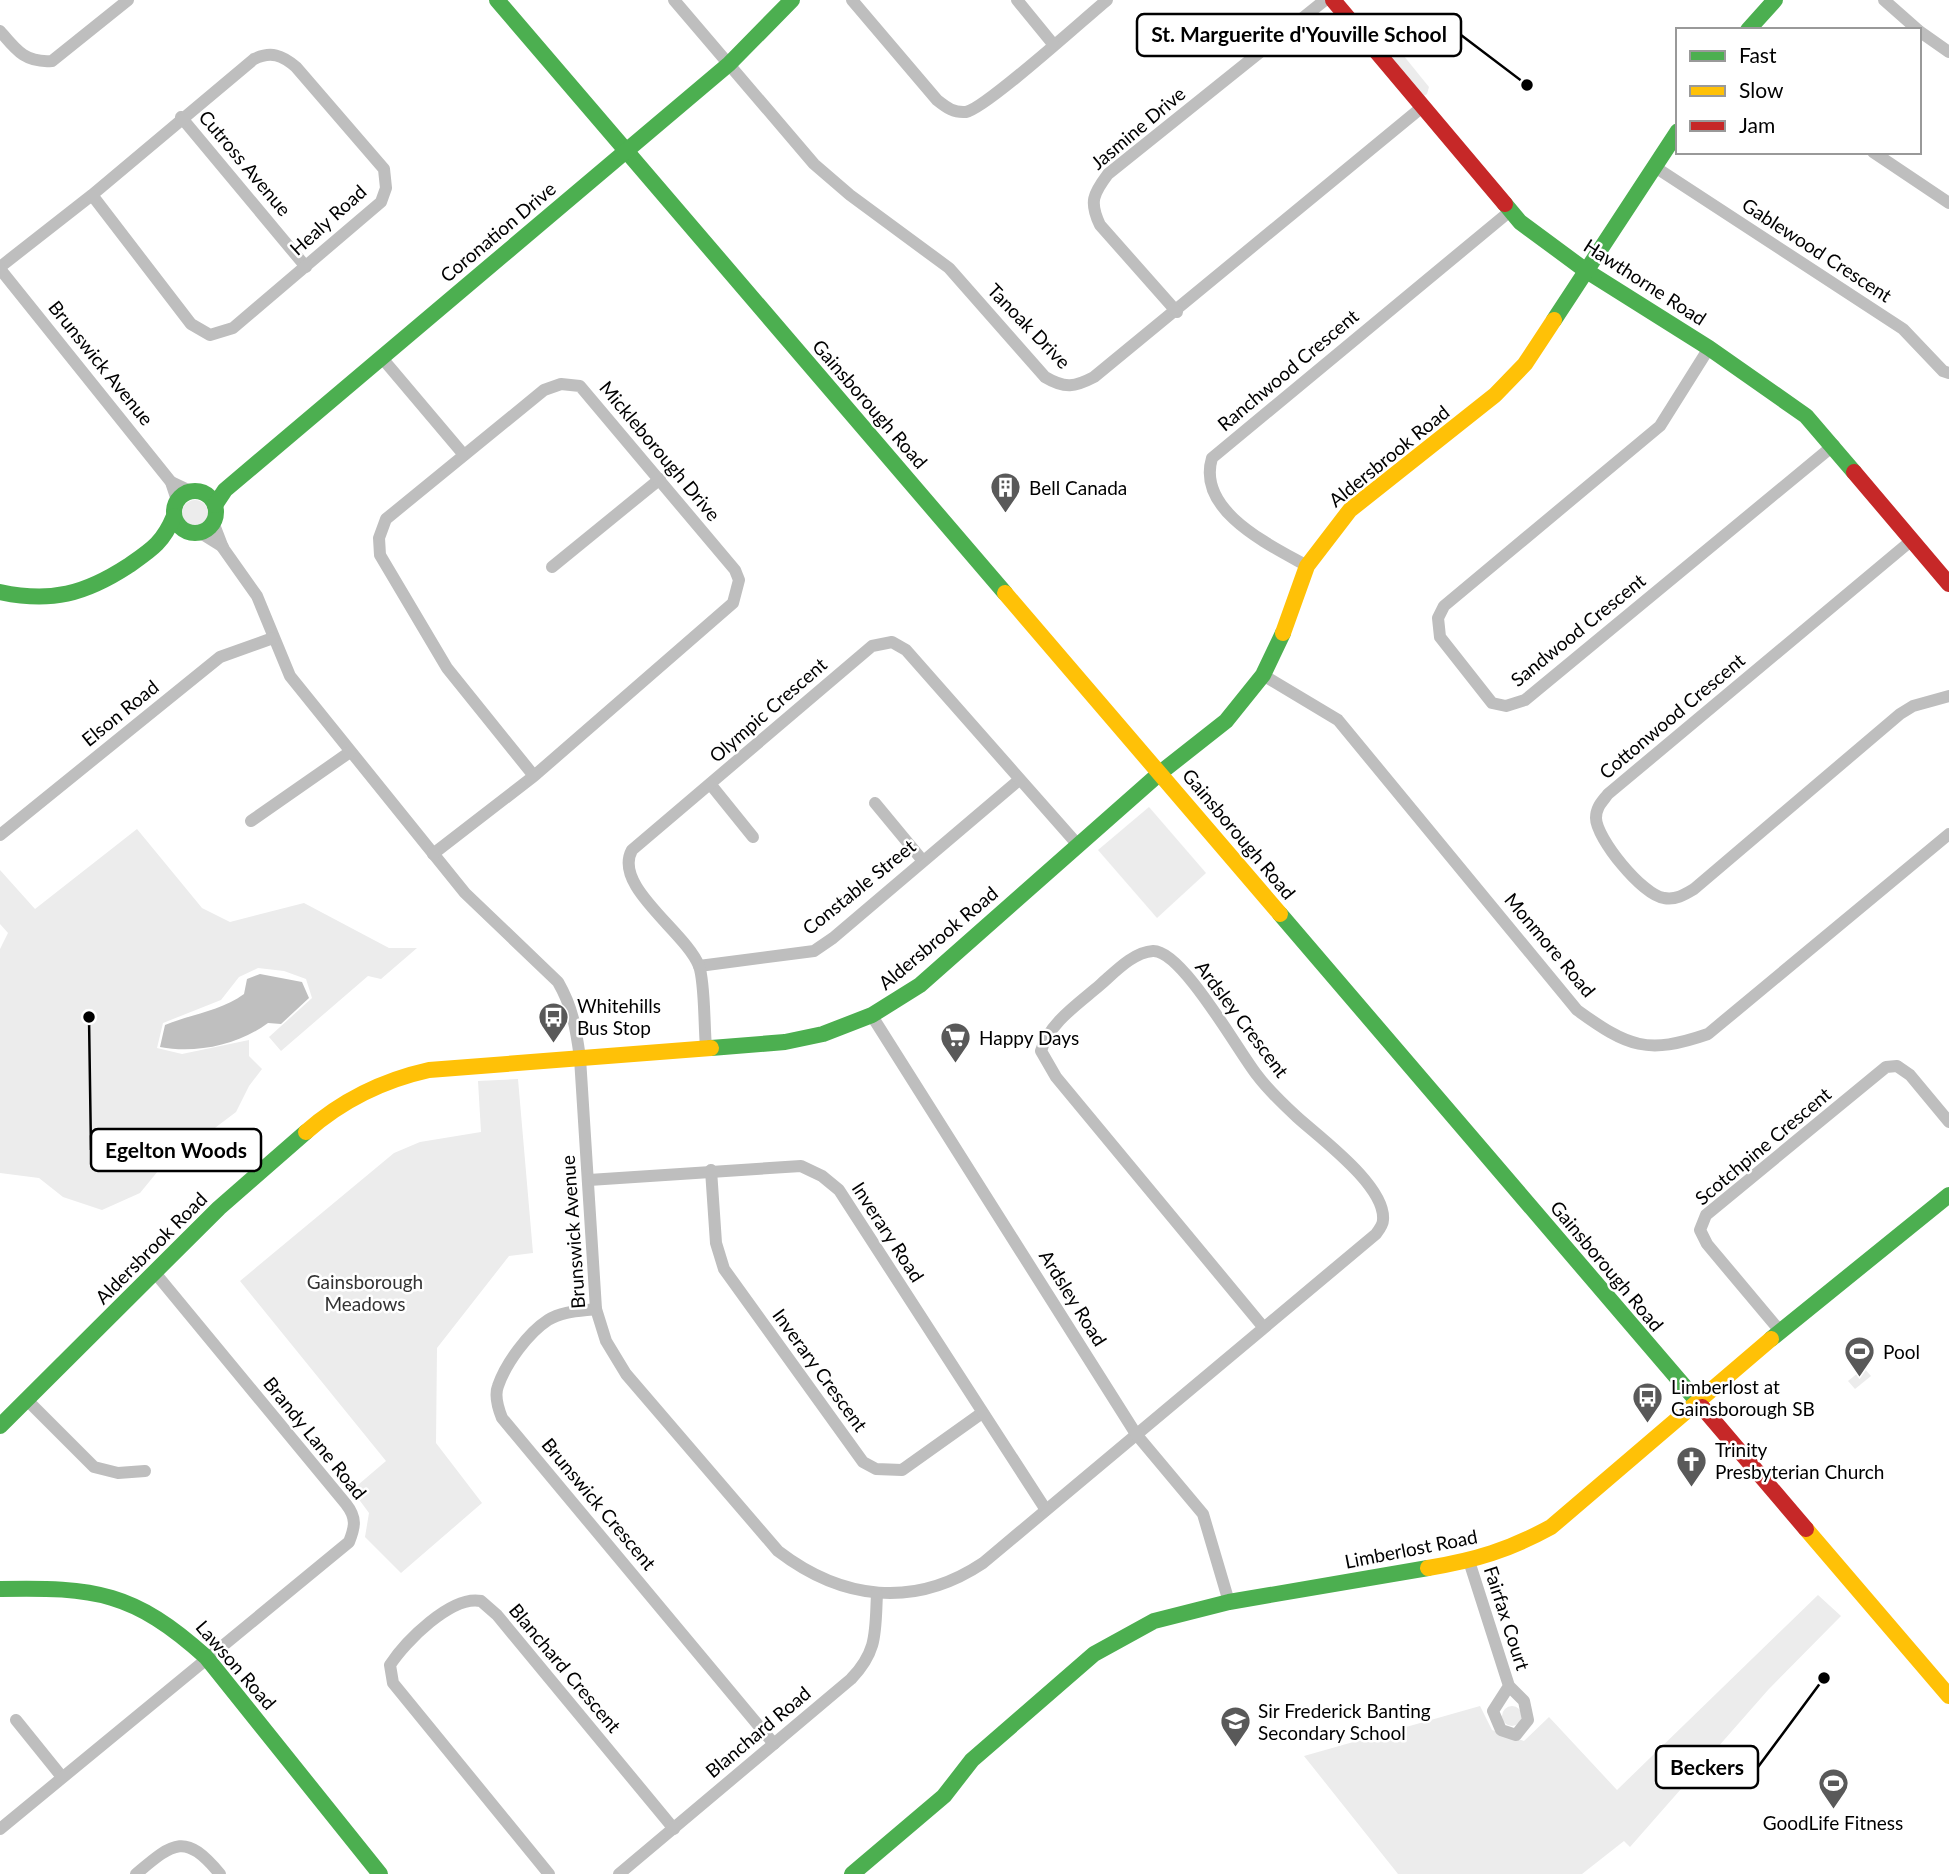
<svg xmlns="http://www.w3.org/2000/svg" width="1949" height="1874" viewBox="0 0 1949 1874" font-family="Lato,sans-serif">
	<rect width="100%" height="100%" fill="#fff"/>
	<g fill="#ececec">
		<polygon points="1372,27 1382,29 1429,87 1427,94 1422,97 1371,35"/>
		<circle cx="195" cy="513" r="13"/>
		<polygon points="1149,807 1206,873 1157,918 1098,850"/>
		<polygon points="137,829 202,908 230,922 304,903 389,948 417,948 381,979 368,976 281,1051 269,1037 312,998 306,979 284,971 258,968 239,977 221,1000 163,1023 157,1048 182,1054 249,1040 249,1056 262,1069 249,1086 236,1112 158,1171 140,1193 102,1210 63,1197 39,1178 0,1173 0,949 8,933 0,924 0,870 35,909"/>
		<polygon points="518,1079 533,1253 509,1256 437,1348 436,1443 482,1503 401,1573 365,1537 369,1513 352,1490 386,1461 240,1281 394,1153 420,1142 481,1132 478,1081"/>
		<polygon points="1864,1368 1871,1376 1855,1389 1848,1381"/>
		<polygon points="1818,1595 1841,1616 1768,1690 1630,1847 1624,1841 1582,1874 1398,1874 1304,1756 1480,1706 1492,1730 1524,1741 1549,1717 1617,1790"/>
		<circle cx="1512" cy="1716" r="10"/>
	</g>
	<path fill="#bfbfbf" d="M260 974 302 982 309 998 281 1024 268 1023C238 1045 196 1054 160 1047L165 1025C191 1014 221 1011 244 994L247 979Z"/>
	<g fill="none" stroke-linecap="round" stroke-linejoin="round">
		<g stroke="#bebebe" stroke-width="12">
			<path d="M674 0 814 164 850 195 949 268 1045 377C1065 389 1075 387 1094 377L1421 108"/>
			<path d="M852 0 937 100C947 108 954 113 966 112 985 109 1085 18 1107 0"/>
			<polyline points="1017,0 1053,44"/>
			<polyline points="1884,0 1918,30"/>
			<path d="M0 31C16 50 25 63 52 61L128 0"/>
			<polyline points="1919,31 1949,52"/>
			<polyline points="181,117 306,267"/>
			<polyline points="1873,152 1949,203"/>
			<polyline points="1655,167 1903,329 1943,371 1949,373"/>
			<path d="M0 267 92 195 254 59C271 51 282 55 296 67L384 169 386 188 381 202 233 328 210 335 191 324 92 195"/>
			<polyline points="0,269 171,482 177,500"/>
			<path d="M1177 312 1100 225C1089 202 1093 194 1108 174L1325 0"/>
			<polyline points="1709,348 1660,426 1444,606 1438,618 1440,637 1492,703 1506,706 1525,700 1834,445"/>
			<polyline points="382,358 464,455"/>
			<polyline points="171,482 190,491"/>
			<path d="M213 522 223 548 257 596 290 676 465 893 558 982C573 1008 576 1029 580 1058L596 1309 606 1341 626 1374 778 1551C842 1600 914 1609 983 1563 1114 1454 1245 1344 1376 1234 1379 1230 1383 1224 1383 1220 1386 1186 1320 1138 1297 1117 1283 1104 1268 1090 1257 1075 1238 1051 1182 950 1153 951 1133 952 1114 973 1100 985 1078 1004 1049 1023 1041 1051L1056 1077 1264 1328"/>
			<polyline points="199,532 223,547"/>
			<path d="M1912 540 1608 794C1602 802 1596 807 1596 818 1596 838 1643 896 1664 898 1676 900 1684 895 1694 889L1900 714 1913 706 1949 696"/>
			<path d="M1307 566C1270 545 1196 511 1212 458L1509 212"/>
			<polyline points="552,567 660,479"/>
			<path d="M1263 675 1338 720 1577 1010C1628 1047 1647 1055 1708 1034L1949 834"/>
			<polyline points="711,785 753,837"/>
			<polyline points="875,803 923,861"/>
			<polyline points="251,821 350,752"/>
			<polyline points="0,835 220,657 273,638"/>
			<polyline points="433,854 534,776 447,668 380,555 379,538 386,519 544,390 561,384 580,386 735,570 739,580 733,603 534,776"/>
			<polyline points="699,966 814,951 833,938 1019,780"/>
			<polyline points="872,1016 1136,1434 1203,1514 1229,1602"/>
			<path d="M706 1047C704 1027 705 982 699 966 686 932 612 886 632 850L872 646 892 642 906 650 1078 845"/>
			<polyline points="711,1170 716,1243 724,1269 863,1462 876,1469 902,1470 982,1413"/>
			<polyline points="589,1180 801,1166 822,1176 839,1190 1046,1510"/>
			<path d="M596 1309C580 1311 562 1311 548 1320 528 1333 506 1363 498 1386 494 1396 498 1408 502 1418L774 1744"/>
			<polyline points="1780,1331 1707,1244 1700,1230 1706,1215 1886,1067 1897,1066 1910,1075 1949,1122"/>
			<polyline points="27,1400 94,1467 118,1473 145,1471"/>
			<polyline points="1469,1561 1509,1686 1493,1711 1501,1730 1516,1735 1528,1720 1524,1701 1509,1686"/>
			<polyline points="16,1720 62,1777"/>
			<path d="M0 1829 349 1542C355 1527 357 1518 346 1504L156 1274"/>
			<path d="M136 1874C174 1842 185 1832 220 1874"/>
			<path d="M549 1874 393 1683 390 1665C405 1642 451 1595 481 1601L497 1615 674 1829"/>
			<path d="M619 1874 851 1679C878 1651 875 1632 877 1594"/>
		</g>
		<g stroke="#4caf50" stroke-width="16">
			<polyline points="497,0 1005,593"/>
			<polyline points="1748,30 1775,0"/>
			<polyline points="1505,204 1520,222 1585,270 1709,348 1806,416 1854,472"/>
			<polyline points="1554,320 1678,131"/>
			<circle cx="195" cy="512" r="21"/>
			<polyline points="215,505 225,490 729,64 792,0"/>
			<path d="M0 592C51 603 85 594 128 566 151 550 163 543 174 516"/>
			<polyline points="1280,914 1702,1407"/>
			<polyline points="711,1048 785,1042 823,1034 872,1015 920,985 1160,773 1226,721 1263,675 1283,633"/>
			<polyline points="1771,1339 1949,1195"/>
			<polyline points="0,1426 219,1208 306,1132"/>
			<path d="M0 1589C95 1587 134 1592 206 1657L380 1874"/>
			<polyline points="852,1874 944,1796 972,1760 1094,1654 1154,1621 1229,1602 1428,1568"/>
		</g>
		<g stroke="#ffc107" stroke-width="16">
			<polyline points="1005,593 1280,914"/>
			<polyline points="1283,633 1307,566 1350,510 1495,395 1525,364 1554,320"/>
			<path d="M306 1132C341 1101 384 1080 429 1070L711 1048"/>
			<polyline points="1806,1529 1949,1696"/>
			<path d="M1428 1568C1476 1560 1509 1550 1551 1527L1771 1339"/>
		</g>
		<g stroke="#c62828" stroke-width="16">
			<polyline points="1333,0 1505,204"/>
			<polyline points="1854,472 1949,584"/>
			<polyline points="1702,1407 1806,1529"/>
		</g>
	</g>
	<defs>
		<symbol id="building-pin" viewBox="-11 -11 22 30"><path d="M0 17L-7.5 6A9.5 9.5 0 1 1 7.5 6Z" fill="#595959" stroke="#fff"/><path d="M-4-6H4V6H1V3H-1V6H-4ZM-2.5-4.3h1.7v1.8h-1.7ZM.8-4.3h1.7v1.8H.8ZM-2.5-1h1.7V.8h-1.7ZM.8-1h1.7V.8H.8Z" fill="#fff"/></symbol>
		<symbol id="bus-pin" viewBox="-11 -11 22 30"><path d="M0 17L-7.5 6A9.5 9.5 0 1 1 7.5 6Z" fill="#595959" stroke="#fff"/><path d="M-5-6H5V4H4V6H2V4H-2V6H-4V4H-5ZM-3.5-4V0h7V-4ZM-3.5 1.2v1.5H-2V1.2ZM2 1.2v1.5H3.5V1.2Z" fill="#fff"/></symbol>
		<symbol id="supermarket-pin" viewBox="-11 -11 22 30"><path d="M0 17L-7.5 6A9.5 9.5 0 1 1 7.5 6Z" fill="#595959" stroke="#fff"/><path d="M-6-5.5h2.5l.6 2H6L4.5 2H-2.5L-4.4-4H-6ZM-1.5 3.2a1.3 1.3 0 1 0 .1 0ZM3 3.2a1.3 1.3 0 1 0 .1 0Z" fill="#fff"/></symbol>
		<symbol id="stadium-pin" viewBox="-11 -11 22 30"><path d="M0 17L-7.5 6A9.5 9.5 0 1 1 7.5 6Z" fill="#595959" stroke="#fff"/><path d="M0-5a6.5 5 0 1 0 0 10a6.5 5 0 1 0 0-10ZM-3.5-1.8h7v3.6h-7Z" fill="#fff"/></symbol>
		<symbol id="church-pin" viewBox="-11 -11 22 30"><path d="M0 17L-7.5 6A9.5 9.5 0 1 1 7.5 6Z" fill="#595959" stroke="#fff"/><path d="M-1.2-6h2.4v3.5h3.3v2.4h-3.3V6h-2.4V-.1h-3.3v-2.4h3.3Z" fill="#fff"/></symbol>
		<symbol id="school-pin" viewBox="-11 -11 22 30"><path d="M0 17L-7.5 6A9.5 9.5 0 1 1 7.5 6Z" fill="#595959" stroke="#fff"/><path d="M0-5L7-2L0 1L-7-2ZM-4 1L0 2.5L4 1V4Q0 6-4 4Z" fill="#fff"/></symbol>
	</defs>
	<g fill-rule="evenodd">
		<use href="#building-pin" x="988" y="470" width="35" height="47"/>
		<use href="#bus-pin" x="536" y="1000" width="35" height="47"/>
		<use href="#supermarket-pin" x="938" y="1020" width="35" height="47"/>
		<use href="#stadium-pin" x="1842" y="1334" width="35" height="47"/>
		<use href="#bus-pin" x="1630" y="1380" width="35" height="47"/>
		<use href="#church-pin" x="1674" y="1444" width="35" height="47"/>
		<use href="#school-pin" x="1218" y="1704" width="35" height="47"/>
		<use href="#stadium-pin" x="1816" y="1766" width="35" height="47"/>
	</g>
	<g text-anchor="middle" stroke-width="5" stroke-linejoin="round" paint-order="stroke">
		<g font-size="19" fill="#000" stroke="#fff">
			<text transform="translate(1138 128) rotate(-40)" y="7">Jasmine Drive</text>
			<text transform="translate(245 163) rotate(50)" y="7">Cutross Avenue</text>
			<text transform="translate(328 220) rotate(-42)" y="7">Healy Road</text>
			<text transform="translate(498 232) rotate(-40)" y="7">Coronation Drive</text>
			<text transform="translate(1817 250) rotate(33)" y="7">Gablewood Crescent</text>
			<text transform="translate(1645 282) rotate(33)" y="7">Hawthorne Road</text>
			<text transform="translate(1029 326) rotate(46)" y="7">Tanoak Drive</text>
			<text transform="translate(101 363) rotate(51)" y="7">Brunswick Avenue</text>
			<text transform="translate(1288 370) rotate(-40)" y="7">Ranchwood Crescent</text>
			<text transform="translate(870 404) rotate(49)" y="7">Gainsborough Road</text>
			<text transform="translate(660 451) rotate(50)" y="7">Mickleborough Drive</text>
			<text transform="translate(1389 456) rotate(-39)" y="7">Aldersbrook Road</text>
			<text transform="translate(1578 630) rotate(-39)" y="7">Sandwood Crescent</text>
			<text transform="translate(768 710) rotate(-41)" y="7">Olympic Crescent</text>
			<text transform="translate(120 713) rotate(-39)" y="7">Elson Road</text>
			<text transform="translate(1672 716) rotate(-40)" y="7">Cottonwood Crescent</text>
			<text transform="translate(1239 834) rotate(50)" y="7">Gainsborough Road</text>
			<text transform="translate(859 887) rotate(-39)" y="7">Constable Street</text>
			<text transform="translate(938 938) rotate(-40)" y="7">Aldersbrook Road</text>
			<text transform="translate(1550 945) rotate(50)" y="7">Monmore Road</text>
			<text transform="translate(1242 1019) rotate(53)" y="7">Ardsley Crescent</text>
			<text transform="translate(1763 1146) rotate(-40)" y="7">Scotchpine Crescent</text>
			<text transform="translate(573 1232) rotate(-94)" y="7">Brunswick Avenue</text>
			<text transform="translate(888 1232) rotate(57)" y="7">Inverary Road</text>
			<text transform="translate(151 1248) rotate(-45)" y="7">Aldersbrook Road</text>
			<text transform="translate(1607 1266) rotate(50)" y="7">Gainsborough Road</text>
			<text transform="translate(1073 1298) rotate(58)" y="7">Ardsley Road</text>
			<text transform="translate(820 1370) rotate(54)" y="7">Inverary Crescent</text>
			<text transform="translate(315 1438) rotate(51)" y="7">Brandy Lane Road</text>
			<text transform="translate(599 1504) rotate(50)" y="7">Brunswick Crescent</text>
			<text transform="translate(1411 1549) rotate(-11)" y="7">Limberlost Road</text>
			<text transform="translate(1507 1618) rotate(72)" y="7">Fairfax Court</text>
			<text transform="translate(236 1665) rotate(49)" y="7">Lawson Road</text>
			<text transform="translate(565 1668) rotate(50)" y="7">Blanchard Crescent</text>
			<text transform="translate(758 1732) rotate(-40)" y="7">Blanchard Road</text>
		</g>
		<g font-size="19" fill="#000" stroke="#fff" text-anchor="start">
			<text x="1029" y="495">Bell Canada</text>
			<text x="577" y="1013">Whitehills<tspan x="577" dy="22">Bus Stop</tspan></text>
			<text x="979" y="1045">Happy Days</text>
			<text x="1883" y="1359">Pool</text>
			<text x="1671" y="1394">Limberlost at<tspan x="1671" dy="22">Gainsborough SB</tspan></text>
			<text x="1715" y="1457">Trinity<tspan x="1715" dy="22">Presbyterian Church</tspan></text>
			<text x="1258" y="1718">Sir Frederick Banting<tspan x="1258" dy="22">Secondary School</tspan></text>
			<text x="1833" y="1830" text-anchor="middle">GoodLife Fitness</text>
		</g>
		<g font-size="19" fill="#333" stroke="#fff">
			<text x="365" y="1289">Gainsborough<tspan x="365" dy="22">Meadows</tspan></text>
		</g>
	</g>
	<path fill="none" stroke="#000" stroke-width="2.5" d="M1527 85L1461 35M89 1017L91 1150M1824 1678L1758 1767"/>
	<g fill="#000" stroke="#fff" stroke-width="2.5">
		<circle cx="1527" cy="85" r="7"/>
		<circle cx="89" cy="1017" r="7"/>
		<circle cx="1824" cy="1678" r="7"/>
	</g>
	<g fill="#fff" stroke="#000" stroke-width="2.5">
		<rect x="1137" y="14" width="324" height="42" rx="7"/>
		<rect x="91" y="1129" width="170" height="42" rx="7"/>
		<rect x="1656" y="1746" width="102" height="42" rx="7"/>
	</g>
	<g font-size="21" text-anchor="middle" font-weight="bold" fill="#000">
		<text x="1299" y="42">St. Marguerite d'Youville School</text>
		<text x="176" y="1158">Egelton Woods</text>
		<text x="1707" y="1775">Beckers</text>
	</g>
	<rect x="1676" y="28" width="245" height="126" fill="#ffffff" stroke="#999999" stroke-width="2"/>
	<rect x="1690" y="51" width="35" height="10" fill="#4caf50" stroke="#999999" stroke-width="2"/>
	<text x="1739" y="63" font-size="21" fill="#000000">Fast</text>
	<rect x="1690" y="86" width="35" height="10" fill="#ffc107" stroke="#999999" stroke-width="2"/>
	<text x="1739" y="98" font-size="21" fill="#000000">Slow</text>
	<rect x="1690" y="121" width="35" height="10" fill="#c62828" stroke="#999999" stroke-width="2"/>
	<text x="1739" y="133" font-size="21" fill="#000000">Jam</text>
</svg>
